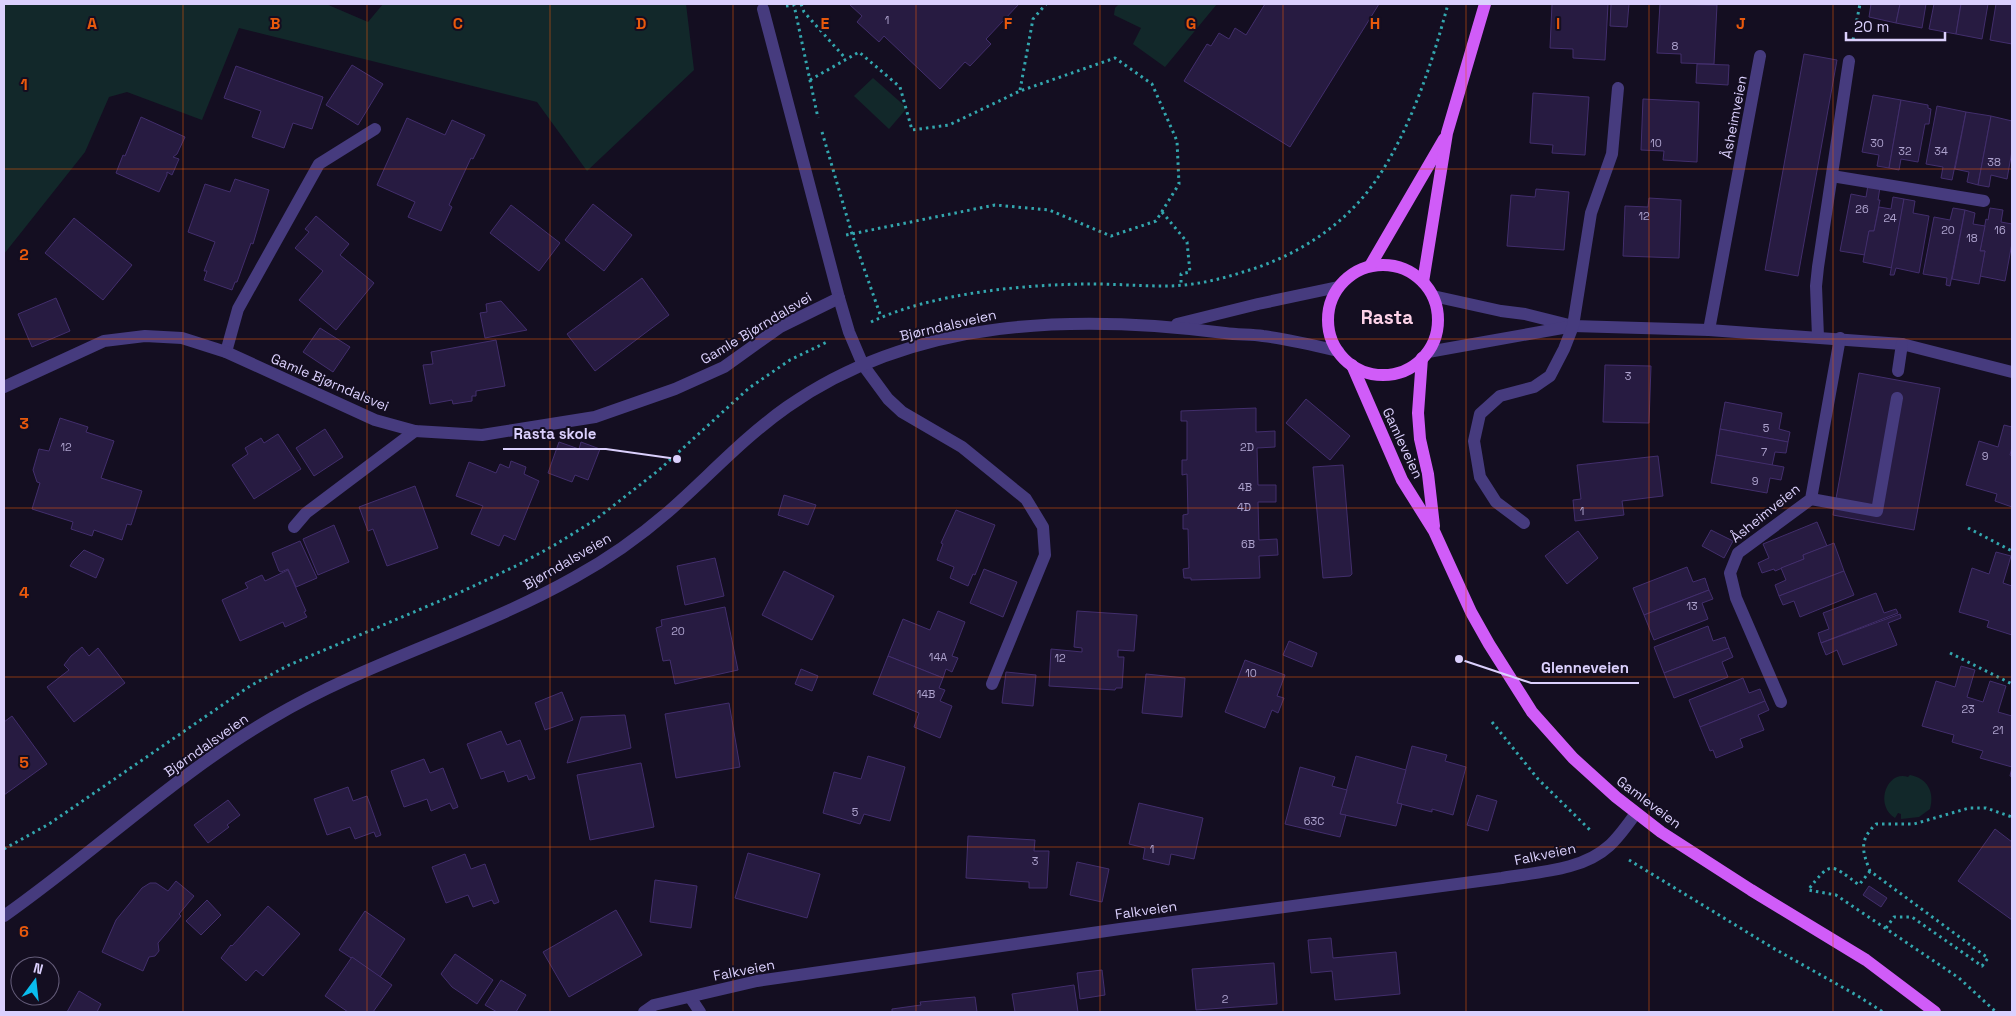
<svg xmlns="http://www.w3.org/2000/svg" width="2016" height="1016" viewBox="0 0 2016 1016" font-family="'Space Grotesk',sans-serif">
	<rect width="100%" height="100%" fill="#140e21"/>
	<g fill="#12282a">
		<polygon points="4,4 326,4 368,22 383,4 686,4 694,70 587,171 537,102 239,28 202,120 127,92 109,97 85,152 4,254"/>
		<polygon points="1119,4 1217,4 1165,67 1133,44 1141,28 1114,15 1115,8"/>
		<polygon points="873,78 907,108 889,129 854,96"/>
		<path d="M1910 775C1927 778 1935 792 1930 809L1919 817 1901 819V814L1898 813 1895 818C1874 805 1887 770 1908 777Z"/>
	</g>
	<g fill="#271b41" stroke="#422e6c">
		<polygon points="849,4 1019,4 986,39 991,44 970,66 965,62 940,89 884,36 879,42 857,22 862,16"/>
		<polygon points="1265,4 1379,4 1290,147 1184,81 1207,44 1211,46 1219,33 1229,39 1235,28 1246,35"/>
		<polygon points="1552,4 1608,4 1605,60 1573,58 1573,49 1550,48"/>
		<polygon points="1611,4 1629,4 1627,27 1610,26"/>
		<polygon points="1660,4 1717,5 1714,64 1681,63 1681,54 1657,53"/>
		<polygon points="1871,4 1900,4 1896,23 1869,17"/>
		<polygon points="1900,4 1926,4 1922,28 1896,23"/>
		<polygon points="1934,4 1961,4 1956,34 1929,29"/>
		<polygon points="1961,4 1988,4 1982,39 1956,34"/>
		<polygon points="1996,4 2012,4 2012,44 1990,40"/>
		<polygon points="1804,54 1837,60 1798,276 1765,270"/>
		<polygon points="1697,64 1729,65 1728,85 1696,83"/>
		<polygon points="352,65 383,84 358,125 326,105"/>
		<polygon points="236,66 323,97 312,129 293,123 284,148 252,137 261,111 224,98"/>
		<polygon points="1533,93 1589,97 1585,155 1552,153 1553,145 1530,143"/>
		<polygon points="1873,95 1901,100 1889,168 1877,166 1879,155 1862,152"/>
		<polygon points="1643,99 1699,102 1697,162 1663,160 1664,151 1641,150"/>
		<polygon points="1901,100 1928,105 1928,108 1931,109 1929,124 1925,124 1918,162 1901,159 1899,170 1889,168"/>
		<polygon points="1937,106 1966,112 1952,180 1941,178 1943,167 1926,164"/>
		<polygon points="1966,112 1991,116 1978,185 1967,182 1969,172 1955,169"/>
		<polygon points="1991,116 2012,121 2012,151 2007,179 1991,175 1989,187 1978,185"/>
		<polygon points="141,117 185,137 177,154 173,157 179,159 172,175 167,172 167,175 159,192 116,173 123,155 125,156"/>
		<polygon points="407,118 445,135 452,120 485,135 473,159 471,158 449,205 452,207 441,231 408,217 415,202 377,185"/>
		<polygon points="235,179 269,190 253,244 251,243 237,282 235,282 232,290 204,280 207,271 204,271 215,242 188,232 205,184 230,192"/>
		<polygon points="1868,185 1880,187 1878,200 1880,200 1874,231 1869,231 1865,255 1840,251 1851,194 1866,197"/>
		<polygon points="1536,189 1569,192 1564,250 1507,246 1511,195 1535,197"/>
		<polygon points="1893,197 1904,199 1892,268 1863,262 1869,231 1874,231 1879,207 1891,209"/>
		<polygon points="1649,198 1681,200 1679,258 1623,256 1625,206 1648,207"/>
		<polygon points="1904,199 1915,201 1913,213 1929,216 1919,273 1896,268 1894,275 1890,275"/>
		<polygon points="593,204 632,235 604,271 565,240"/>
		<polygon points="511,205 560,243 539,271 490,233"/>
		<polygon points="1953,208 1965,210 1950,286 1946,285 1947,278 1923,274 1934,217 1950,220"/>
		<polygon points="1990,208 2003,210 2001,222 2012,224 2012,243 2005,281 1980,276 1985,251 1980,251 1986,219 1988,220"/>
		<polygon points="1965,210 1975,213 1973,224 1985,226 1980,251 1985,251 1979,284 1952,279"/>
		<polygon points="316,216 349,244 340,255 374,283 336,330 299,300 323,271 295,248 309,232 305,229"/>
		<polygon points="74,218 132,265 103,300 45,253"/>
		<polygon points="642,278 669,315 595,371 567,334"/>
		<polygon points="56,298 70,331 32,347 18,314"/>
		<polygon points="501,301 527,330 485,338 480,313 487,312 486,304"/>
		<polygon points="320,328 350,347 333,372 303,352"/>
		<polygon points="496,340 505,386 476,391 476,396 472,396 472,401 453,404 452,400 430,404 423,365 433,364 431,352"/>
		<polygon points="1605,365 1651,366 1649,423 1603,422"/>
		<polygon points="1859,373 1940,388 1914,530 1833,515"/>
		<polygon points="1306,399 1350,436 1330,460 1286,423"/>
		<polygon points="1725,402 1782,413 1779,429 1790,432 1788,442 1720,429"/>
		<polygon points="1256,408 1256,432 1275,431 1275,447 1257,448 1258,485 1276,485 1276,502 1258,502 1259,540 1277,539 1278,555 1259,556 1260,578 1191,580 1191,578 1184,578 1183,569 1189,568 1188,529 1183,529 1183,515 1188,514 1187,474 1182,475 1182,460 1187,460 1187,421 1181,421 1181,411"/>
		<polygon points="60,418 88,427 86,432 114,441 101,478 142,491 131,525 127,524 122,540 94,530 92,536 71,529 73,522 32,509 40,483 37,482 33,470 39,449 49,451"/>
		<polygon points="2004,425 2012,427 2012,447 2010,455 2012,456 2012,507 1995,501 1997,494 1966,485 1979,441 1998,447"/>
		<polygon points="325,429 343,457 314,476 296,448"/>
		<polygon points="1720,429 1788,442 1786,453 1775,452 1772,466 1716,455"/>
		<polygon points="278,434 301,469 254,499 232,465 248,454 245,448 261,438 264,443"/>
		<polygon points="559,442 579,449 581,442 600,449 588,480 575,475 572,482 548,473"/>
		<polygon points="1716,455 1784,467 1781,480 1770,478 1767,493 1711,483"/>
		<polygon points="1658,456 1663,496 1622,501 1624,515 1575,521 1573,500 1581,499 1577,465"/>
		<polygon points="511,461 526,467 524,474 539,481 515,540 504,535 499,546 471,534 483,506 456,496 469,462 496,473 500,464 509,468"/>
		<polygon points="1343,465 1352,574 1350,576 1323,578 1313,467"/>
		<polygon points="415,486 438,548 387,566 373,529 368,531 359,507"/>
		<polygon points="784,495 816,505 808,525 778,515"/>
		<polygon points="956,510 995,525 975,575 973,574 968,586 950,578 954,567 937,560 943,544 941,543"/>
		<polygon points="1817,522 1827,546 1803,555 1804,559 1775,571 1774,569 1762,573 1758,563 1769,558 1763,544"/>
		<polygon points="334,525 349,562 318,575 303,539"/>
		<polygon points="1711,530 1733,541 1724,558 1702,546"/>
		<polygon points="1578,531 1598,558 1567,584 1545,556"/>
		<polygon points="300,541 317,578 296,587 288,569 281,572 279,571 272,553"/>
		<polygon points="1834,543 1844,571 1779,596 1775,585 1786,580 1781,568 1804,559 1803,555"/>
		<polygon points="84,550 104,559 96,578 70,566 73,561"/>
		<polygon points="1996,552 2011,556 2003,583 2012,586 2012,635 1987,627 1989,621 1959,612 1972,568 1989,574"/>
		<polygon points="715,558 724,596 685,605 677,566"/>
		<polygon points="1687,567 1693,582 1705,578 1709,590 1644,615 1633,588"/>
		<polygon points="984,569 1017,582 1003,617 970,603"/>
		<polygon points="288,570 306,611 304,612 307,617 285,627 283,622 240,641 222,600 248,588 245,583 262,575 265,581"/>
		<polygon points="784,571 834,596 812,640 762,615"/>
		<polygon points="1844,571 1854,595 1800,617 1794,601 1783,605 1779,596"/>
		<polygon points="1709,590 1713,599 1702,603 1708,619 1654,640 1644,615"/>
		<polygon points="1876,593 1884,613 1896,609 1898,613 1821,643 1818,633 1829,629 1823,613"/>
		<polygon points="725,607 738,670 675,684 670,660 663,661 656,628 662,626 661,620"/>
		<polygon points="938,611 965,622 952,656 958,658 952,672 946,669 943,678 888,656 903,619 930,630"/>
		<polygon points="1077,611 1137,615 1134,651 1118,650 1118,657 1124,657 1122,688 1116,688 1115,690 1049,686 1051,649 1082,652 1082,648 1074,647"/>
		<polygon points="1900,614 1901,618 1888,623 1897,645 1843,665 1837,650 1826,655 1821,643"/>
		<polygon points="1708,626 1713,641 1725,637 1729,648 1664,673 1654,647"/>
		<polygon points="1289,641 1317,653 1312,667 1283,655"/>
		<polygon points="82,647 89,656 98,648 125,683 74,722 47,687 69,670 64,665 71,656"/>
		<polygon points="1729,648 1733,657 1722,662 1728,677 1674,698 1664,673"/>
		<polygon points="888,656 943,678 939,688 945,690 940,701 952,706 940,738 914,727 919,713 873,694"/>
		<polygon points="1245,660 1285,675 1277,696 1284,698 1278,713 1272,710 1265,728 1225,712"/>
		<polygon points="1961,666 1975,670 1967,697 1983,702 1990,681 2006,686 1998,712 2012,716 2012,777 2010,776 2012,767 1980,758 1983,751 1952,742 1954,735 1922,726 1936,681 1955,687"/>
		<polygon points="801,669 818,676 812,691 795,684"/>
		<polygon points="1006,672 1036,675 1033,706 1002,703"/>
		<polygon points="1146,674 1185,678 1182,717 1142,713"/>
		<polygon points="1743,678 1749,693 1760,689 1765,701 1700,727 1689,700"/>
		<polygon points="562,692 573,720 545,730 535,703"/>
		<polygon points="1765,701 1769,710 1758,715 1764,730 1740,739 1743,747 1716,758 1713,750 1710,751 1700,727"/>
		<polygon points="729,703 740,767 676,778 665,714"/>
		<polygon points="625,715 631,748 567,763 581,717"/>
		<polygon points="12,716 47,764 4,795 4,722"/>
		<polygon points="501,731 507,745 520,740 535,778 529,780 527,775 508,782 504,771 481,779 467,744"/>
		<polygon points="1412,746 1447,755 1445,761 1466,767 1453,815 1432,809 1432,812 1397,803"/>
		<polygon points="868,756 905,767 890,821 864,814 860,824 823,813 834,772 861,779"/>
		<polygon points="1356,756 1406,770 1397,803 1402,804 1396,826 1340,814"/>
		<polygon points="424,759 430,773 443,768 458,807 453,809 450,803 431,811 427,799 404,807 391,771"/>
		<polygon points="641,763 654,827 590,840 577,775"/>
		<polygon points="1300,767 1335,777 1332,786 1347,790 1340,814 1346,815 1340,837 1285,824"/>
		<polygon points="348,787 353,801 367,796 381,835 376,837 374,832 355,839 350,827 327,835 314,799"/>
		<polygon points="1477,795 1497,801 1488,831 1467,825"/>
		<polygon points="228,800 240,815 227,825 229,827 208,843 194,825"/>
		<polygon points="1139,803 1203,818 1194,859 1171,854 1169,865 1143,859 1145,848 1129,844"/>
		<polygon points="1995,829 2012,842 2012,920 1958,881"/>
		<polygon points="968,836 1035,840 1034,851 1049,851 1047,888 1029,888 1029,882 966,878"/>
		<polygon points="748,853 820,874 807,918 735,898"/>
		<polygon points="465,854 471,869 485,864 499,902 494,904 492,900 473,907 468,895 446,903 432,867"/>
		<polygon points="1077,862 1109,869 1102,902 1070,895"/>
		<polygon points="655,880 697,886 691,928 650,922"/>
		<polygon points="176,881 194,896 179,914 181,916 158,943 159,951 155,956 149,957 143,971 102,952 116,920 142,888 150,883 156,883 168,891"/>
		<polygon points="1869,886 1887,898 1881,907 1863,895"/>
		<polygon points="207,900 221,915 201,935 186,921"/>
		<polygon points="268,906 300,934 263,976 256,970 246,981 221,958 231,945 232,946"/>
		<polygon points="616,910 642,955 569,997 543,952"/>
		<polygon points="365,911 405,939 380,977 339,950"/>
		<polygon points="1331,938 1333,958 1396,952 1400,994 1335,1000 1332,971 1311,973 1308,940"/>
		<polygon points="455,954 493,980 477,1004 452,987 441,974"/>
		<polygon points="352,957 392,985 373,1012 348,1012 325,996"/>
		<polygon points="1274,963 1277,1004 1196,1010 1192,969"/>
		<polygon points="1102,970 1105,995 1080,999 1077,973"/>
		<polygon points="501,980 526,995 516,1012 497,1012 485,1005"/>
		<polygon points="1074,985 1078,1012 1015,1012 1012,994"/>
		<polygon points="79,991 101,1004 97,1012 67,1012"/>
		<polygon points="975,997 977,1012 892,1012 892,1009 921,1005 920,1002"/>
	</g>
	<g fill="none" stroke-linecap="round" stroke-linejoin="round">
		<g stroke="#33a6ae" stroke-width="3" stroke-dasharray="2.5 4" stroke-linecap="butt">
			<polyline points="801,4 804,12 846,59"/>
			<polyline points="786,6 794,5 818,118"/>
			<polyline points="1853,40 1860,4"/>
			<polyline points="810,80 859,52 900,87 912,130 949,125 1020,91 1115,58 1152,84 1177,141 1179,184 1156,221 1111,236 1049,210 995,205 846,235"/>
			<polyline points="1020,90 1033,19 1046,4"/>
			<polyline points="822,132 852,234 881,317"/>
			<polyline points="1162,212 1187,242 1190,272 1181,274 1181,284"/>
			<path d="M871 322C932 293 1026 284 1093 284 1117 284 1141 286 1165 286 1192 286 1218 280 1243 272 1285 260 1326 237 1356 205 1402 157 1431 68 1448 4"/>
			<polyline points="1968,528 2012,551"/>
			<polyline points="1950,653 2012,684"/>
			<polyline points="1492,722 1538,779 1590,830"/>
			<polyline points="4,849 49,824 250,686 289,665 461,592 518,565 553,546 595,520 659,470 749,388 790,360 829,341"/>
			<polyline points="1629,860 1773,948 1858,996 1883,1012"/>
			<path d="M1870 871 1859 885C1830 863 1831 861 1808 890L1836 895 1959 978 1996 1012"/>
			<path d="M1886 928 1894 917H1912L1982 966 1988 958 1870 871C1862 851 1859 840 1876 824H1914L1969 808H1986L2012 817"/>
		</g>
		<g stroke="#463b7e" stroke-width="12">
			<polyline points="763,9 839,298 849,332 863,365 888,399 902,412 962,447 1026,499 1043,527 1045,555 992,684"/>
			<polyline points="1832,176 1984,201"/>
			<polyline points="1433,296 1501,311 1525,314 1573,326 1709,330 1902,344 2012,372"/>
			<polyline points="1177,324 1258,304 1338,287"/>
			<polyline points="1709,330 1760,56"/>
			<polyline points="1818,337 1816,286 1818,267 1849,61"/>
			<polyline points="226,352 238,309 319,164 375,129"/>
			<polyline points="1428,352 1568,327"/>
			<polyline points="1898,371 1902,344"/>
			<polyline points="4,387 104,341 145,336 182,338 226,352 375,420 415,431 482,435 595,417 675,389 724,367 780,327 839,298"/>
			<polyline points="1811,499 1877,511 1897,398"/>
			<polyline points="1524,523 1496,502 1480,477 1474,441 1480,414 1500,396 1534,387 1550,376 1564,349 1573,326 1591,213 1612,154 1618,88"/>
			<polyline points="294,527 306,513 415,431"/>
			<polyline points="1781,702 1736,598 1730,573 1738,553 1811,499 1840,338"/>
			<path d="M4 916C95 852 176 774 272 718 368 661 478 632 575 577 608 559 639 537 668 512 708 477 743 438 787 407 915 317 1077 314 1225 333 1238 335 1251 334 1263 336 1288 339 1313 345 1338 351"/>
			<polyline points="690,997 700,1012"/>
			<path d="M644 1012 654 1005 757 981 1120 929 1502 878C1536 872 1582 871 1609 846 1619 837 1628 824 1636 813"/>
		</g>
		<g stroke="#d05cf8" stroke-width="12">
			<circle cx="1383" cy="320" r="55"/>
			<polyline points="1370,266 1444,139"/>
			<polyline points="1423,282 1447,133 1485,4"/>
			<polyline points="1422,358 1418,413 1420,439 1428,474 1434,526"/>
			<polyline points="1352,365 1402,480 1434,531 1471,612 1489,644 1532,712 1573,758 1616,797 1661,832 1751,890 1866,960 1935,1012"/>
		</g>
	</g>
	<path fill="none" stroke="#e8590c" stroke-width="1" stroke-opacity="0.55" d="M183 4V1012M367 4V1012M550 4V1012M733 4V1012M916 4V1012M1100 4V1012M1283 4V1012M1466 4V1012M1649 4V1012M1833 4V1012M4 169H2012M4 339H2012M4 508H2012M4 677H2012M4 847H2012"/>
	<g text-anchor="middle" stroke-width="4" stroke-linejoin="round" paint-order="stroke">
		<g font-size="11" fill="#aea3ce">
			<text x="887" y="24">1</text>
			<text x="1675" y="50">8</text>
			<text x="1656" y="147">10</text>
			<text x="1877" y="147">30</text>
			<text x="1905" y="155">32</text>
			<text x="1941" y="155">34</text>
			<text x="1994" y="166">38</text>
			<text x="1862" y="213">26</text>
			<text x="1644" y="220">12</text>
			<text x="1890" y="222">24</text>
			<text x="1948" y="234">20</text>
			<text x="2000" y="234">16</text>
			<text x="1972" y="242">18</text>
			<text x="1628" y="380">3</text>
			<text x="1766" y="432">5</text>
			<text x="66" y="451">12</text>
			<text x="1247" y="451">2D</text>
			<text x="1764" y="456">7</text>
			<text x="1985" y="460">9</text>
			<text x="1755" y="485">9</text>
			<text x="1245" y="491">4B</text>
			<text x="1244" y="511">4D</text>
			<text x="1582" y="515">1</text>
			<text x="1248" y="548">6B</text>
			<text x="1692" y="610">13</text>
			<text x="678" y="635">20</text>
			<text x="938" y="661">14A</text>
			<text x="1060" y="662">12</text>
			<text x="1251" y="677">10</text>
			<text x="926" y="698">14B</text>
			<text x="1968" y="713">23</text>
			<text x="1998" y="734">21</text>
			<text x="855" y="816">5</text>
			<text x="1314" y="825">63C</text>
			<text x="1152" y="853">1</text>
			<text x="1035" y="865">3</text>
			<text x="1225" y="1003">2</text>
		</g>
		<g font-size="14" fill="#dbd0fd" stroke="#140e21">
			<text transform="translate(1734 117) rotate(-79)" y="5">Åsheimveien</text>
			<text transform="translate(948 325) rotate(-13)" y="5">Bjørndalsveien</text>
			<text transform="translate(756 328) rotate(-31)" y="5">Gamle Bjørndalsvei</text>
			<text transform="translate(330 382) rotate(23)" y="5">Gamle Bjørndalsvei</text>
			<text transform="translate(1403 443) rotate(65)" y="5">Gamleveien</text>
			<text transform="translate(1765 513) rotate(-39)" y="5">Åsheimveien</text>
			<text transform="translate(567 561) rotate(-30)" y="5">Bjørndalsveien</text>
			<text transform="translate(206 745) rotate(-35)" y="5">Bjørndalsveien</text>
			<text transform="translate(1649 802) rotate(37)" y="5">Gamleveien</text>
			<text transform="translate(1545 854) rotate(-12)" y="5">Falkveien</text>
			<text transform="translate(1146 910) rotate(-8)" y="5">Falkveien</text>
			<text transform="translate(744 970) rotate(-11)" y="5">Falkveien</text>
		</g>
		<g font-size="19" font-weight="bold" fill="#fdd2e8" stroke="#140e21">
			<text x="1387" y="324">Rasta</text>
		</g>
	</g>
	<g font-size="16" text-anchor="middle" font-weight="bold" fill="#e8590c" stroke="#140e21" stroke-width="4" stroke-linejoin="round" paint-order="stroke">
		<text x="92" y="29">A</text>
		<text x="275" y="29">B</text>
		<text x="458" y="29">C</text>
		<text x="641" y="29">D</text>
		<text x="825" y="29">E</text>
		<text x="1008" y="29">F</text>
		<text x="1191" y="29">G</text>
		<text x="1375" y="29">H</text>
		<text x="1558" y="29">I</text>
		<text x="1741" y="29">J</text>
		<text x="24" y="90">1</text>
		<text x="24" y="260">2</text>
		<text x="24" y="429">3</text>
		<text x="24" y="598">4</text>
		<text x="24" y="768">5</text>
		<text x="24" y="937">6</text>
	</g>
	<path fill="none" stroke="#dbd0fd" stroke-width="2" d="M677 459L606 449H503M1459 659L1531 683H1639"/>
	<g fill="#dbd0fd" stroke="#140e21" stroke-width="2">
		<circle cx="677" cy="459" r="5"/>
		<circle cx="1459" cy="659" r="5"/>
	</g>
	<g font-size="15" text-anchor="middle" font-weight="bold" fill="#dbd0fd" stroke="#140e21" stroke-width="4" stroke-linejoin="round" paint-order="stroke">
		<text x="555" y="439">Rasta skole</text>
		<text x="1585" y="673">Glenneveien</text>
	</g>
	<rect width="2016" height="1016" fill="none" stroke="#dbd0fd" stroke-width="10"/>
	<g transform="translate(35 981) rotate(15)"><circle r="24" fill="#140e21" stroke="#645c79"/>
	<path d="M0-4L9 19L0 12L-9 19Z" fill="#0abdee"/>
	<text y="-8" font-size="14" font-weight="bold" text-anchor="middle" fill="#dbd0fd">N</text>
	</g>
	<path d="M1846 32v8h99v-8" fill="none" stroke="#dbd0fd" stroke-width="2.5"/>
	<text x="1854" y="32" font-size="15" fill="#dbd0fd" stroke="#140e21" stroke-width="4" paint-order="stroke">20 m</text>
</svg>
